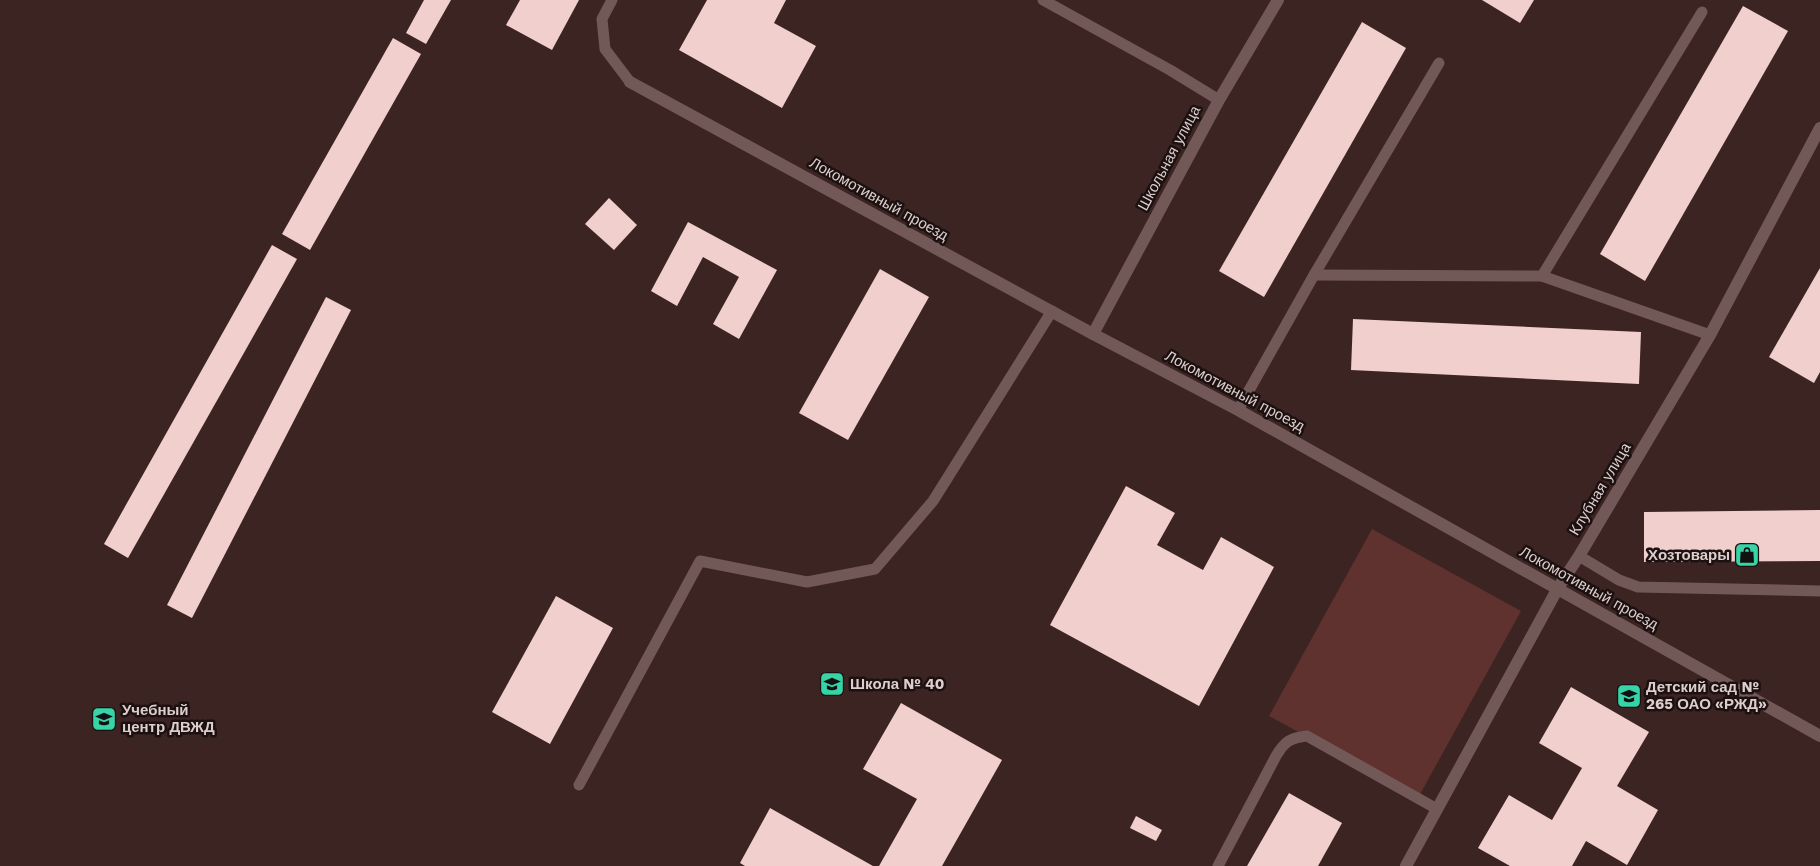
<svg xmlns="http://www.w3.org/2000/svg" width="1820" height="866" viewBox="0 0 1820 866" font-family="'Work Sans',sans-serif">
	<rect width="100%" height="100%" fill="#3c2422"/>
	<polygon fill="#5f312f" points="1372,529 1521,611 1418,798 1269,716"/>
	<g fill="#f0cfcc">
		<polygon points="424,0 451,0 426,44 406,33"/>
		<polygon points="520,0 579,0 552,50 506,25"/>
		<polygon points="707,0 786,0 774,23 816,46 782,108 679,50"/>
		<polygon points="1482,0 1534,0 1520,23"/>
		<polygon points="1743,6 1788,31 1645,281 1600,254"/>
		<polygon points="1362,22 1406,48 1264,297 1219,271"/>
		<polygon points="393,38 421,54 310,250 282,234"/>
		<polygon points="609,198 637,225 614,250 585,224"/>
		<polygon points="688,222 777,270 739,339 713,324 739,277 703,257 677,306 651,291"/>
		<polygon points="272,245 297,259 128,558 104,544"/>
		<polygon points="1820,268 1820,372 1814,383 1769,357"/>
		<polygon points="880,269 929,297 848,440 799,413"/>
		<polygon points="326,297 351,310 192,618 167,605"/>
		<polygon points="1353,319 1641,332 1639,384 1351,370"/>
		<polygon points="1126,486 1175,513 1157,545 1203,570 1221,537 1274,567 1199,706 1050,625"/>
		<polygon points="1820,510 1820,561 1644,562 1644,512"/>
		<polygon points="556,596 613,628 550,744 492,712"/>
		<polygon points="1571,687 1649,732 1617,786 1658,810 1627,865 1586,841 1572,866 1510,866 1478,848 1509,795 1552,820 1582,768 1539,743"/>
		<polygon points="901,703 1002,760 942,866 879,866 917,799 863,769"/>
		<polygon points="1289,793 1342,823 1318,866 1247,866"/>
		<polygon points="770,808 873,866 745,866 740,863"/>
		<polygon points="1136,816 1162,830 1156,841 1130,828"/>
	</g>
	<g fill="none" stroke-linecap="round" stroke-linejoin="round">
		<g stroke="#725957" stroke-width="11">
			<polyline points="612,0 602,19 605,49 630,82"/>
			<polyline points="1043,0 1170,70 1219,100"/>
			<polyline points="1314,275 1542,276 1710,335"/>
			<polyline points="1542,276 1702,12"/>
			<polyline points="1238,410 1314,275 1439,63"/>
			<polyline points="1579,556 1619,580 1638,587 1820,591"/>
			<polyline points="579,785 700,561 807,582 875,569 933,501 1052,311"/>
			<path d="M1218 866 1276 756C1285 741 1290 738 1307 736L1437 809"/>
		</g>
		<g stroke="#725957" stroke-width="12">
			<polyline points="630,82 1093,334 1238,410 1820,736"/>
			<polyline points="1093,334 1219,100 1278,0"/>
			<polyline points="1406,866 1558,588 1579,556 1710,335 1820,128"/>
		</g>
	</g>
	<defs>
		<symbol id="shop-square" viewBox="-11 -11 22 22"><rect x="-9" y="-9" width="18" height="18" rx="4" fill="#36d4a7" stroke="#1b1110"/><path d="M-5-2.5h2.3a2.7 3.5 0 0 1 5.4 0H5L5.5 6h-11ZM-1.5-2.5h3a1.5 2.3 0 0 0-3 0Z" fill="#111"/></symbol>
		<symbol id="school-square" viewBox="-11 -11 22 22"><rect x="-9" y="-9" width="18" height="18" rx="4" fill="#36d4a7" stroke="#1b1110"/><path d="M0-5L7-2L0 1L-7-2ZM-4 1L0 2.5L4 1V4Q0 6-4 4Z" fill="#111"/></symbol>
		<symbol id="university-square" viewBox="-11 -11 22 22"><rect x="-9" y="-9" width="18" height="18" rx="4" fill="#36d4a7" stroke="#1b1110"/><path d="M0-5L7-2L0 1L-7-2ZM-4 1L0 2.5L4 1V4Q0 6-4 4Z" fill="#111"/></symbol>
	</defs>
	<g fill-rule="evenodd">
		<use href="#shop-square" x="1733" y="541" width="28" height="28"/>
		<use href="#school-square" x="818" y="670" width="28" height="28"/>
		<use href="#school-square" x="1615" y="682" width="28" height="28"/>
		<use href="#university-square" x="90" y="705" width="28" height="28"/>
	</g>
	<g text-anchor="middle" stroke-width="5" stroke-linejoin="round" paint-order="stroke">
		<g font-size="15" fill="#decdcc" stroke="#1b1110">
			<text transform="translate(1169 158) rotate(-62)" y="5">Школьная улица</text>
			<text transform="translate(879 199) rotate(29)" y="5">Локомотивный проезд</text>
			<text transform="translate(1235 391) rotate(28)" y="5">Локомотивный проезд</text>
			<text transform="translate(1600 489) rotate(-59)" y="5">Клубная улица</text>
			<text transform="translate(1589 588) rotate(29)" y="5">Локомотивный проезд</text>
		</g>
		<g font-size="15" font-weight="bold" fill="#decdcc" stroke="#1b1110" text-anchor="start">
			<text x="1730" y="560" text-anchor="end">Хозтовары</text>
			<text x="850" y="689">Школа № 40</text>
			<text x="1646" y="692">Детский сад №<tspan x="1646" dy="17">265 ОАО «РЖД»</tspan></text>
			<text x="122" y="715">Учебный<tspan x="122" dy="17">центр ДВЖД</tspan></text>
		</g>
	</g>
</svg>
